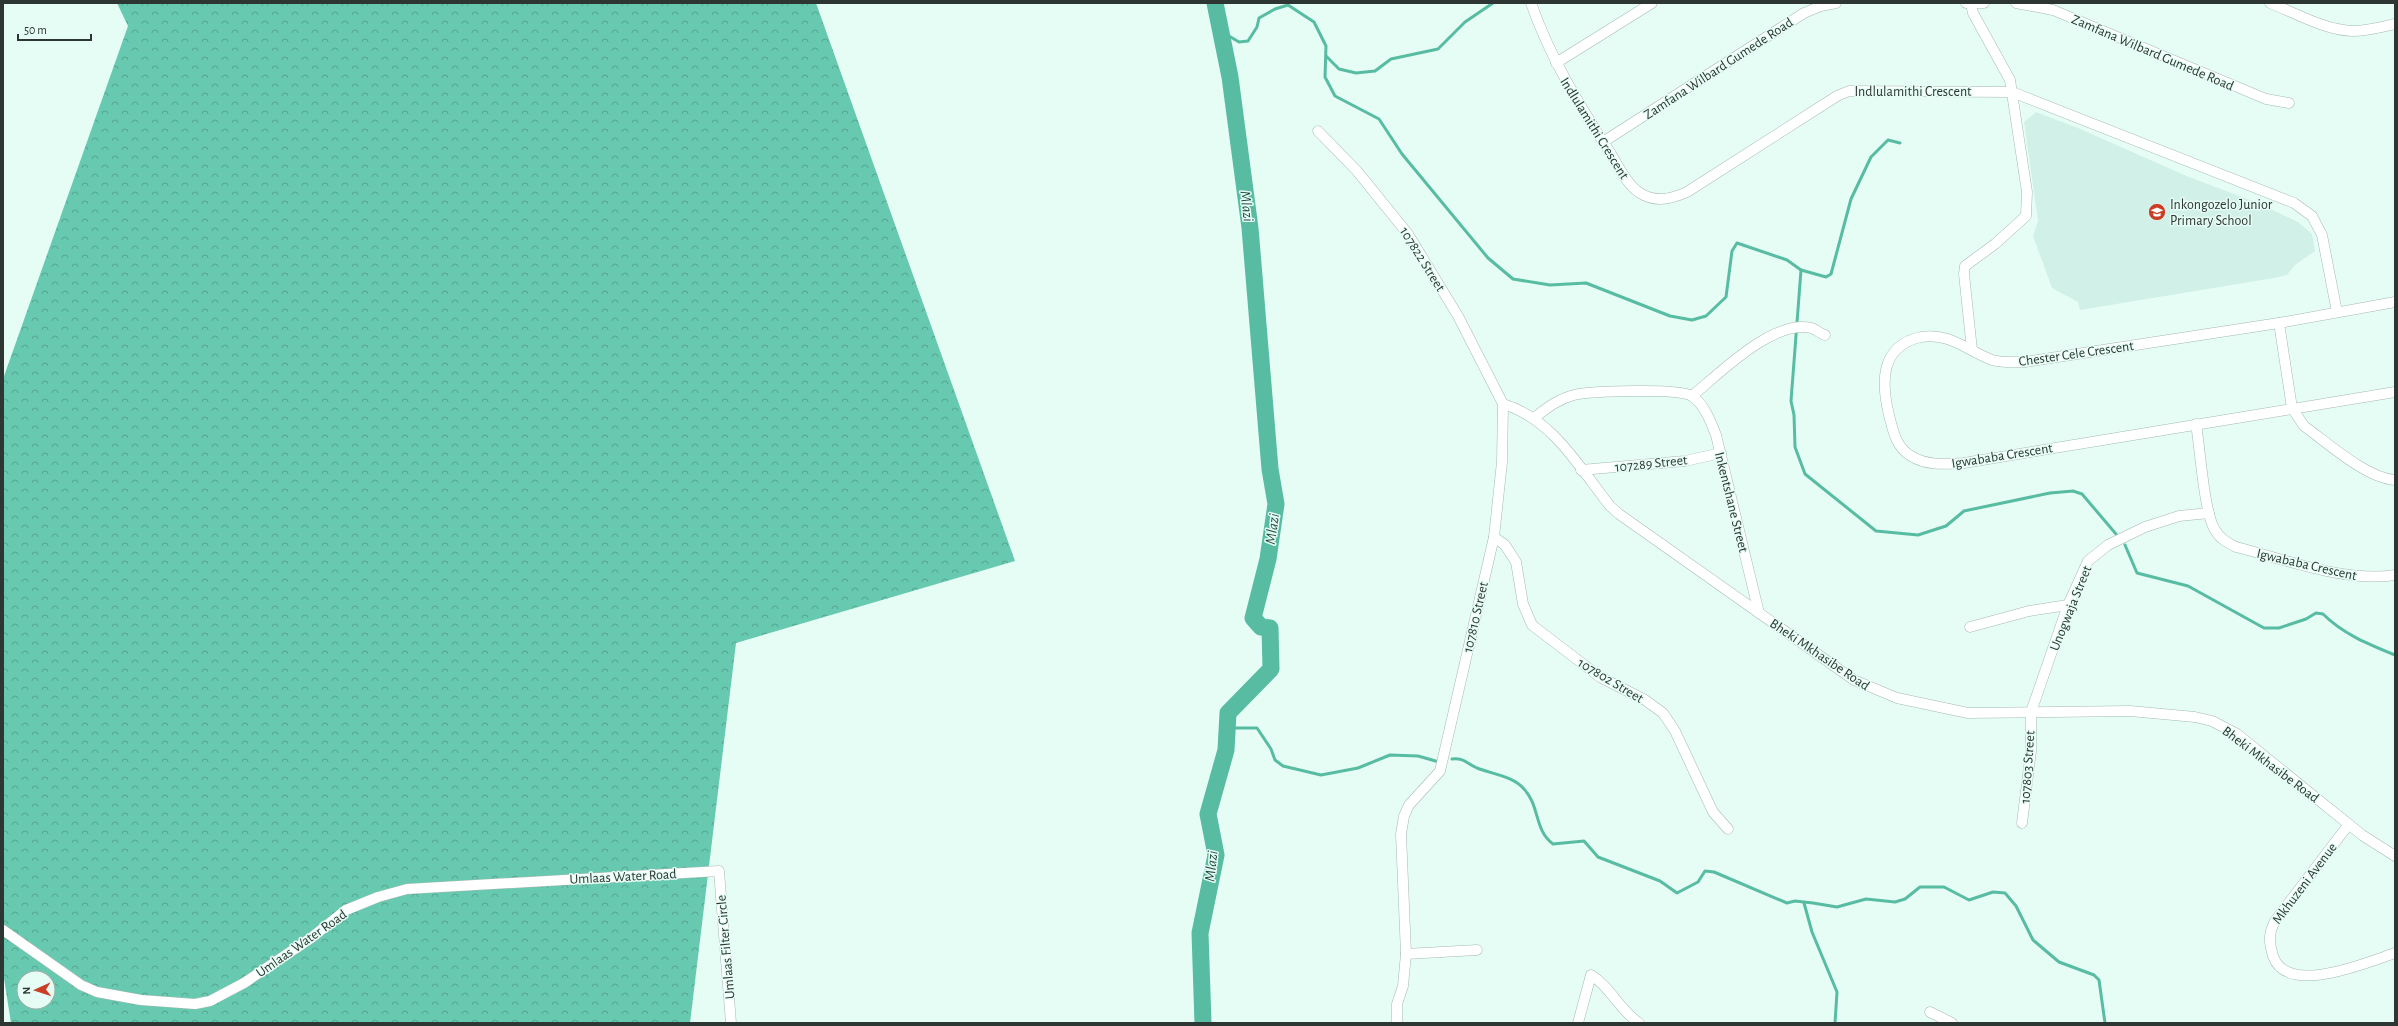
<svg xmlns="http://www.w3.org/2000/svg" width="2398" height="1026" viewBox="0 0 2398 1026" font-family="'Alegreya Sans',sans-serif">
	<defs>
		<pattern id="forest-crowns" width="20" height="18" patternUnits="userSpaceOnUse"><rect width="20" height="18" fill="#67cab0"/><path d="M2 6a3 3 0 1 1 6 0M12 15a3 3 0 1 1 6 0" fill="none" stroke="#55a590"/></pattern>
	</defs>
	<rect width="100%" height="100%" fill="#e6fdf5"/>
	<polygon fill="#d1f0e7" points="2036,112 2078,128 2189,177 2258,203 2298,222 2312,234 2315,251 2295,265 2287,275 2274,278 2080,310 2078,302 2052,288 2033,236 2038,221 2024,122"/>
	<path fill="url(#forest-crowns)" fill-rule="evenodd" d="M117 3H816L1015 561 736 643 690 1023H11L3 972V379L128 26ZM24 978H48V1002H24Z"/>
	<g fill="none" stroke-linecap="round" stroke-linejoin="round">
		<g stroke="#58bca2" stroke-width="3">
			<polyline points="1219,30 1239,42 1248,41 1257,27 1259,18 1275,9 1288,5 1314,22 1326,46 1325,77 1335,96 1379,119 1402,154 1488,258 1513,279 1550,285 1586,283 1670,316 1692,320 1706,316 1726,297 1732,251 1737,243 1787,260 1801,270 1791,401 1794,415 1795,447 1805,474 1876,531 1918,535 1946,526 1964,511 2050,493 2073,491 2082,494 2116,534"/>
			<polyline points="1326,56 1339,69 1356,73 1375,71 1391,59 1438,49 1465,22 1493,3"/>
			<polyline points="1801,270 1826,277 1831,274 1851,199 1871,157 1888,140 1900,143"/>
			<path d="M2125 545 2137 573 2188 586 2264 628H2279L2306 619 2316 613 2323 614C2343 634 2368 644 2395 655"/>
			<polyline points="1227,728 1257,728 1271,749 1275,760 1283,766 1321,775 1358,768 1390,755 1418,756 1439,762"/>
			<path d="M1452 759C1462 757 1468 764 1477 768 1492 774 1513 776 1524 789 1540 806 1534 830 1553 844L1584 841 1598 857 1660 881 1677 893 1698 882 1705 871 1714 872 1787 903 1795 901 1813 903 1837 907 1866 899 1895 902 1905 899 1920 887H1944L1969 900 1993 892 2005 893 2016 906 2033 940 2059 962 2094 975 2099 980 2105 1023"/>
			<polyline points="1804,903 1812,932 1837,992 1835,1023"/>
		</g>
		<polyline stroke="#58bca2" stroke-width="17" points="1203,1023 1200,933 1216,855 1208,814 1226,750 1228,713 1271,669 1270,628 1261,627 1253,618 1268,559 1276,504 1270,469 1250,228 1230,77 1215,3"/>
		<defs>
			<g id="street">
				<path d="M1531 3C1550 58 1580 106 1611 154 1619 167 1627 185 1640 193 1656 203 1671 199 1687 192L1837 96 1849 91 2012 92 2294 203 2312 216 2322 235 2337 312"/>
				<polyline points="1966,3 1984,3"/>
				<polyline points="1971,3 1973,13 2010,80 2027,192 2026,216 1995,244 1965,266 1964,274 1972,350"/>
				<polyline points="2016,3 2053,10 2266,99 2289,103"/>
				<path d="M2270 3C2295 13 2325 30 2352 31 2367 31 2381 27 2395 24"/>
				<polyline points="1556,63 1652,3"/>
				<polyline points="1318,131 1357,171 1408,234 1458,316 1503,404 1502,462 1494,537 1440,771 1409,805 1404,816 1401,834 1406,954 1403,986 1397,1004 1397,1023"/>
				<polyline points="1603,142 1804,13 1821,6 1836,3"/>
				<path d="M2395 302 2279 323 2025 362C2014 362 2002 363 1992 360 1968 351 1949 332 1921 337 1880 346 1881 382 1889 415 1893 431 1896 447 1911 456 1927 466 1946 464 1964 463L2395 392"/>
				<path d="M2279 323 2292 408 2304 426C2328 443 2366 478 2395 480"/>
				<path d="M1692 396C1719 374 1773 319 1811 328 1816 329 1820 334 1825 335"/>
				<path d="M1503 404C1553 419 1579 467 1610 506L1619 514 1854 680 1897 698 1968 713 2130 711 2195 717 2212 721 2237 734 2362 835 2395 856"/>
				<path d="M1534 418C1547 408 1558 399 1574 395 1590 391 1679 388 1692 396 1704 404 1711 422 1716 435L1759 613"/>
				<path d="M2196 424C2200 447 2204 513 2215 530 2220 539 2228 543 2236 547 2284 559 2346 583 2395 575"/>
				<polyline points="1581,470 1685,461 1721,453"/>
				<polyline points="1494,537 1505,545 1516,562 1523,604 1532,625 1600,677 1645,700 1663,713 1675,731 1713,812 1728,829"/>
				<polyline points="1970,627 2029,611 2068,605"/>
				<polyline points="2022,823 2031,751 2031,712 2068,605 2088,561 2108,545 2145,527 2179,516 2209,513"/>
				<path d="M2349 824 2275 921C2268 934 2269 942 2273 956 2287 997 2368 962 2395 953"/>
				<polyline points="3,930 81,985 97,992 141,1000 195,1004 210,1001 244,983 311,938 346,910 378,897 407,889 719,871 731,1023"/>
				<polyline points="1406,954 1477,950"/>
				<polyline points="1930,1012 1952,1023"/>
				<path d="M1578 1023 1591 975C1611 987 1619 1010 1639 1023"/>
			</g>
		</defs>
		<use href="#street" stroke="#a4b9b2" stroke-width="11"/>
		<use href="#street" stroke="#fff" stroke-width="10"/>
	</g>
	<defs>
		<symbol id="school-disc" viewBox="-11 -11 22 22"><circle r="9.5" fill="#c93e24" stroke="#e6fdf5"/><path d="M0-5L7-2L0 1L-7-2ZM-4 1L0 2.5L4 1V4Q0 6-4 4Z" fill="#fff"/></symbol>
	</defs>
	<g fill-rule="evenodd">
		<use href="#school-disc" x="2147" y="202" width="20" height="20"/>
	</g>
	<g text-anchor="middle" stroke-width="3" stroke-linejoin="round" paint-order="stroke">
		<g font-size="14" fill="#2d3633" stroke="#e6fdf5">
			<text transform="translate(2153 52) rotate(23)" y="5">Zamfana Wilbard Gumede Road</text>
			<text transform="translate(1718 68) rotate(-33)" y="5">Zamfana Wilbard Gumede Road</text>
			<text x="1913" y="96">Indlulamithi Crescent</text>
			<text transform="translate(1595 128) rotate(58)" y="5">Indlulamithi Crescent</text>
			<text transform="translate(1423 259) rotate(58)" y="5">107822 Street</text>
			<text transform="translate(2076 353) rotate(-8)" y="5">Chester Cele Crescent</text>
			<text transform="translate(2002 455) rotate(-9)" y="5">Igwababa Crescent</text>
			<text transform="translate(1651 463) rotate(-6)" y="5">107289 Street</text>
			<text transform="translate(1732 502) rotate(76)" y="5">Inkentshane Street</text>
			<text transform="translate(2307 564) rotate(13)" y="5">Igwababa Crescent</text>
			<text transform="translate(2070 608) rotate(-68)" y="5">Unogwaja Street</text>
			<text transform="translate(1475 617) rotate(-77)" y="5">107810 Street</text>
			<text transform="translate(1820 654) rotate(34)" y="5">Bheki Mkhasibe Road</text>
			<text transform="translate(1611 680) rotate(31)" y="5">107802 Street</text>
			<text transform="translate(2271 764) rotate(37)" y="5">Bheki Mkhasibe Road</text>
			<text transform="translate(2027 767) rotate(-86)" y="5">107803 Street</text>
			<text transform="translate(623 876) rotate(-3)" y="5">Umlaas Water Road</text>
			<text transform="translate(2304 883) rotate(-53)" y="5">Mkhuzeni Avenue</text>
			<text transform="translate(301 943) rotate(-35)" y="5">Umlaas Water Road</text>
			<text transform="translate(725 947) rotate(-95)" y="5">Umlaas Filter Circle</text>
		</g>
		<g font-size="14" fill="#2d3633" stroke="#e6fdf5" text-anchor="start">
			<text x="2170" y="209">Inkongozelo Junior<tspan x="2170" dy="16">Primary School</tspan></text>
		</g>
		<g font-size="15" font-style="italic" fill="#1c483d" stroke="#e6fdf5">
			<text transform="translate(1247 206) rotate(83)" y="5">Mlazi</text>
			<text transform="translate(1272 529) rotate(-82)" y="5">Mlazi</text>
			<text transform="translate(1211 866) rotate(-84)" y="5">Mlazi</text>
		</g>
	</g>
	<rect width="2398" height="1026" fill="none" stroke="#2d3633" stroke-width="8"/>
	<g transform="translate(36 990) rotate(267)"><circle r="19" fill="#e6fdf5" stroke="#9cada7"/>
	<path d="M0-3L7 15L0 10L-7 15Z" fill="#c93e24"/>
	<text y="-6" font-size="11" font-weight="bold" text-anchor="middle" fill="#2d3633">N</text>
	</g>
	<path d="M18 34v6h73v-6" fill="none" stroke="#2d3633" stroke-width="2"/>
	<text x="24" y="34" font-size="12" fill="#2d3633" stroke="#e6fdf5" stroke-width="3" paint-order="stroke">50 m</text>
</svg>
